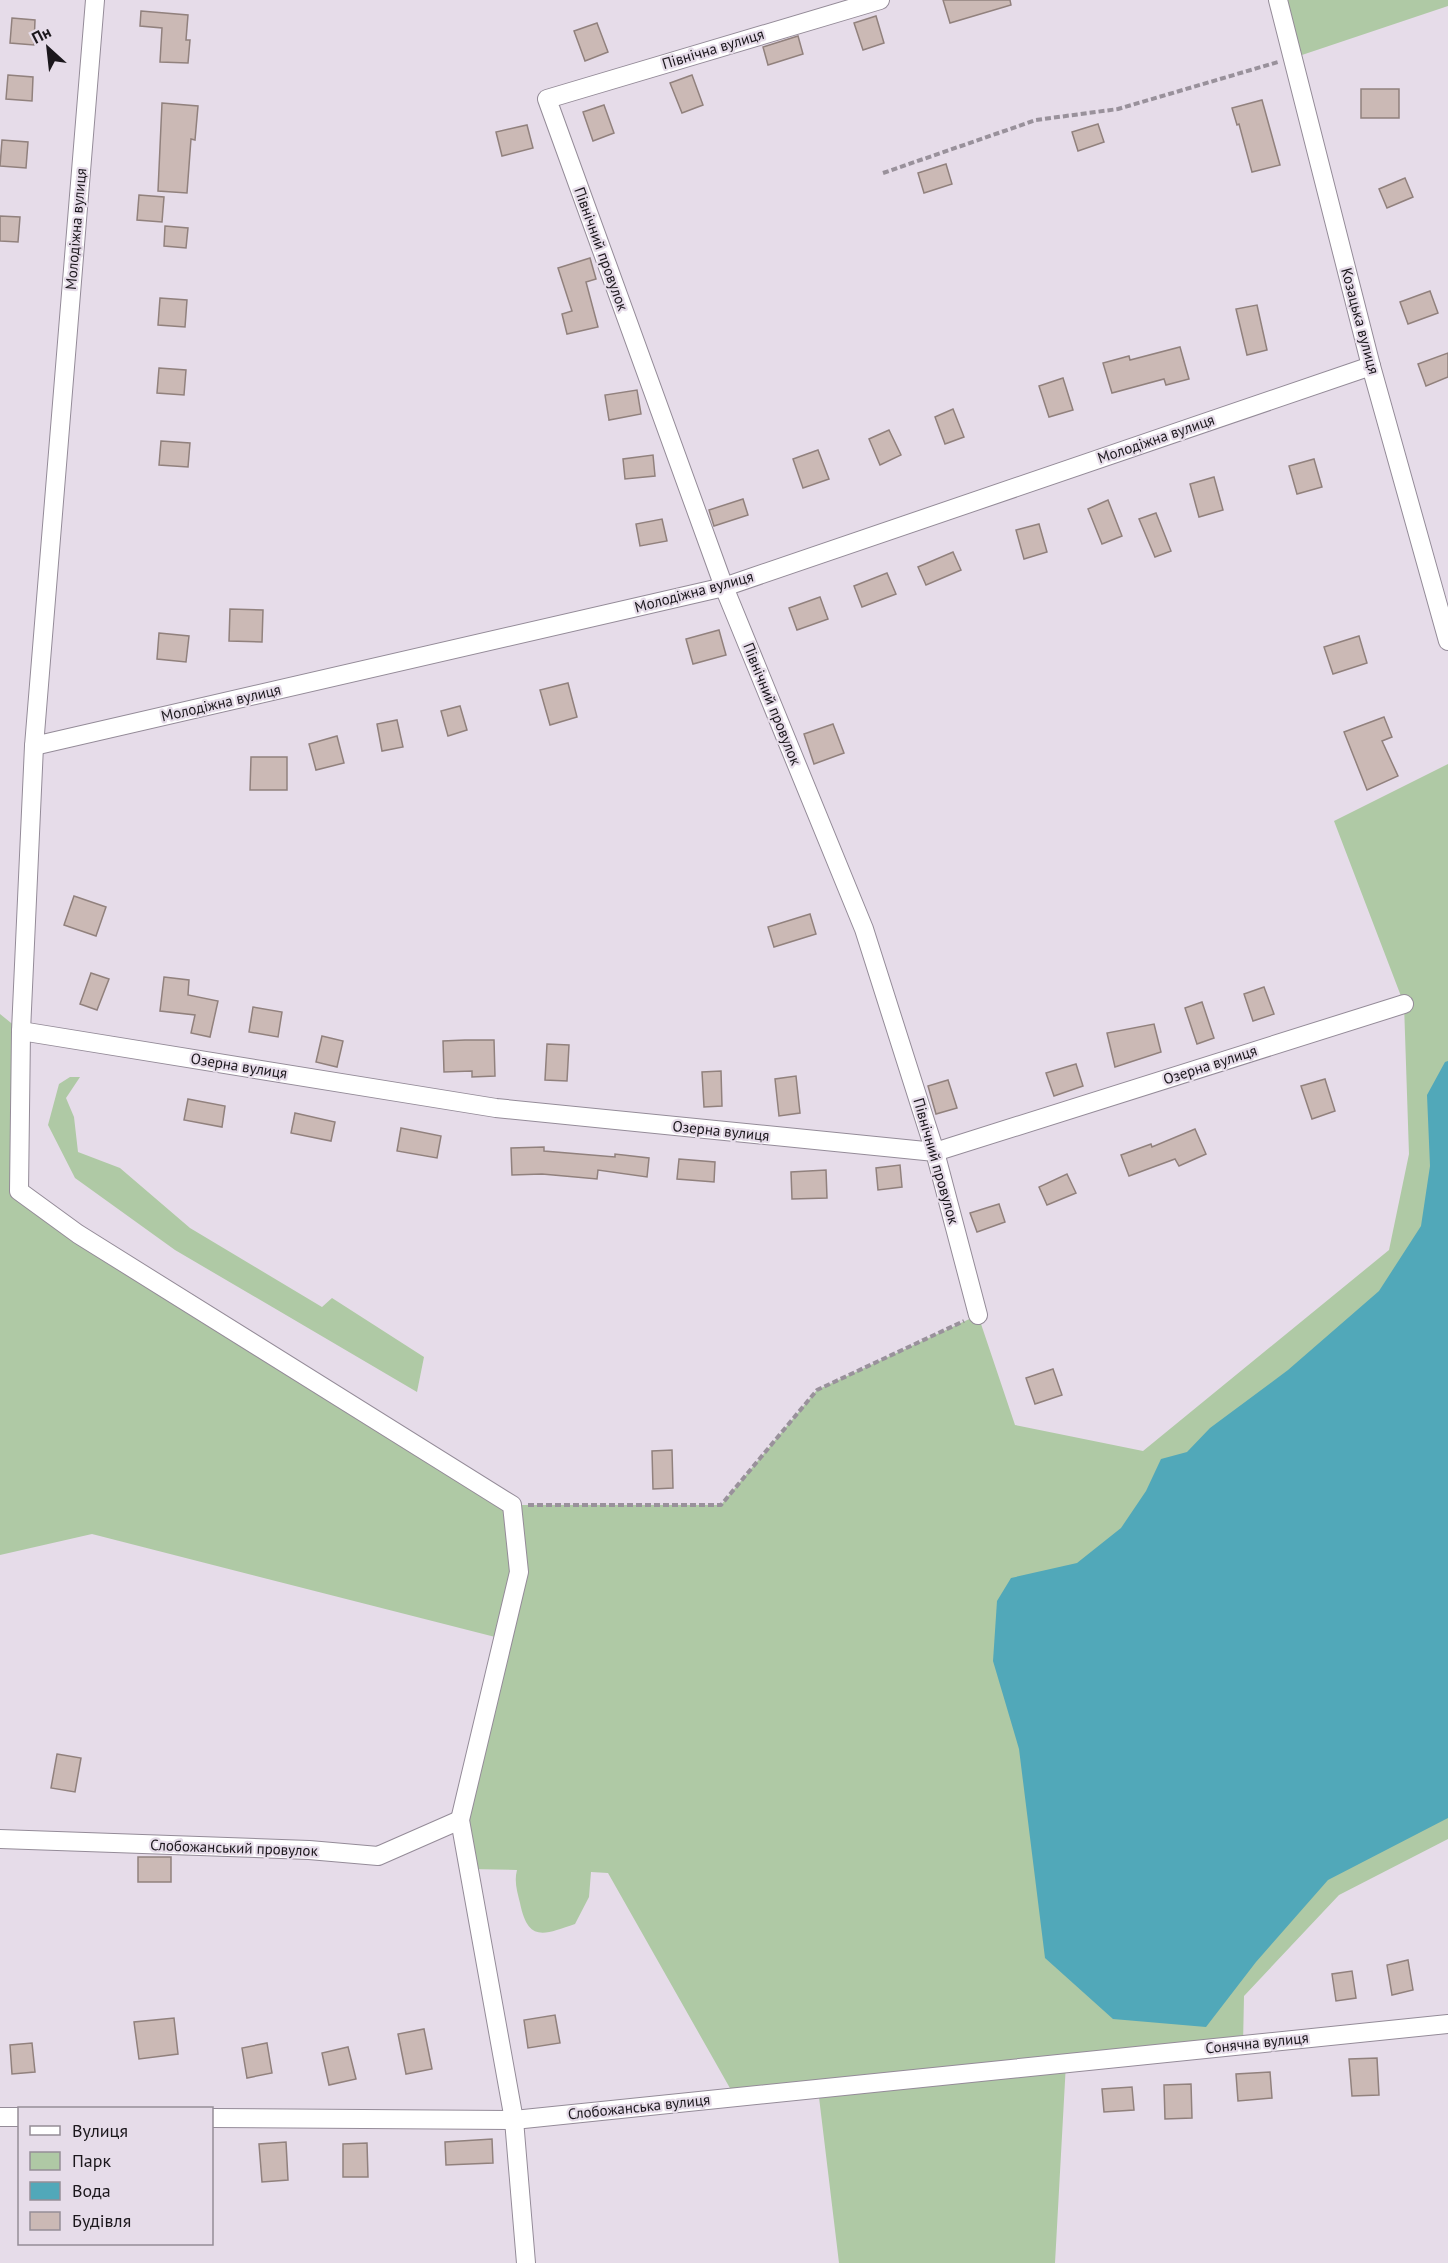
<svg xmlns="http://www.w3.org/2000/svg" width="1448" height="2263" viewBox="0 0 1448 2263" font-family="'PT Sans',sans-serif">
	<rect width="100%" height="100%" fill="#e6dce9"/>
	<g fill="#afc9a5">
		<polygon points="1278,0 1448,0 1448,6 1293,58"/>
		<path d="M1448 764V1839L1339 1895 1244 1996 1243 2045 1066 2063 1055 2263H839L818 2089 735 2097 608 1873 591 1872 589 1897 575 1924C543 1935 528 1942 520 1903 517 1891 514 1881 517 1870L469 1869 460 1820 503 1639 92 1534 0 1555V1014L21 1031 19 1191 512 1505H721L817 1390 978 1315 1015 1425 1143 1451 1389 1250 1409 1154 1404 1004 1334 821Z"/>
		<polygon points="70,1077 80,1077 66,1098 74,1117 78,1152 120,1168 190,1228 322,1307 332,1298 424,1357 417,1392 175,1250 75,1178 48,1125 59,1084"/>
	</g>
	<polygon fill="#51a8b9" points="1448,1061 1448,1818 1328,1880 1256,1962 1206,2027 1113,2019 1045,1958 1019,1749 993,1661 997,1601 1011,1578 1077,1563 1121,1528 1146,1491 1161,1459 1187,1452 1210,1428 1288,1370 1379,1291 1421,1226 1430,1166 1427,1095 1445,1062"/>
	<g fill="#cbb9b5" stroke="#91817d" stroke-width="1.5">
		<polygon points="943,0 1010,0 1011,5 950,23"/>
		<polygon points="141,11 188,15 186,40 190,40 188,63 160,62 162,28 140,26"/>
		<polygon points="876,16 884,43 863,50 854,23"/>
		<polygon points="12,18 35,20 34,45 10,43"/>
		<polygon points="597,23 608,52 585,61 574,31"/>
		<polygon points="798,36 803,54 768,65 763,47"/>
		<polygon points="8,75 33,77 32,101 6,99"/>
		<polygon points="692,75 703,105 682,113 670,83"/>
		<rect x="1361" y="89" width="38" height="29"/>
		<polygon points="1262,100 1280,165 1252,172 1239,124 1237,125 1232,108"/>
		<polygon points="162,103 198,106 195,140 191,139 187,193 158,191"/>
		<polygon points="604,105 614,133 593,141 583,112"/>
		<polygon points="1098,124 1104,142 1078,151 1072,132"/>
		<polygon points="527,125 533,148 502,156 496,132"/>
		<polygon points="2,140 28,142 26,168 0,166"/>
		<polygon points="946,164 952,184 924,193 918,173"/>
		<polygon points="1405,178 1413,197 1387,208 1379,189"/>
		<polygon points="139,195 164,197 162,222 137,220"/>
		<polygon points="0,216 20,217 18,242 0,241"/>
		<polygon points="165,226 188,228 186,248 164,246"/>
		<polygon points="590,258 596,279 586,282 598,327 567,334 562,314 572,311 558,268"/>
		<polygon points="1430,291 1438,313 1408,324 1400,302"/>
		<polygon points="160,298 187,300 185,327 158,325"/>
		<polygon points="1257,305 1267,350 1247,355 1236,309"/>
		<polygon points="1180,347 1189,379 1166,385 1164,379 1112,393 1103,363 1129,356 1130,360"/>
		<polygon points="1448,353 1448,377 1426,386 1418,364"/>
		<polygon points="159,368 186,370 184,395 157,393"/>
		<polygon points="1063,378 1073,410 1049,417 1039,386"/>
		<polygon points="637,390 641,414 609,420 605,395"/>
		<polygon points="953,409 964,437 945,444 935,417"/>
		<polygon points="889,430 901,455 880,465 869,439"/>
		<polygon points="161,441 190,443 188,467 159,465"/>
		<polygon points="818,450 829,479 803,488 793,459"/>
		<polygon points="653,455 655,476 625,479 623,459"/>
		<polygon points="1314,459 1322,487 1297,494 1289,466"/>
		<polygon points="1214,477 1223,510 1199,517 1190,484"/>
		<polygon points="743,499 748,515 714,526 709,510"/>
		<polygon points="1108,500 1122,536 1102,544 1088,509"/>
		<polygon points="1156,513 1171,551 1155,557 1139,519"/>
		<polygon points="662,519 667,541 640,546 636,524"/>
		<polygon points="1039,524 1047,552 1024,559 1016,530"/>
		<polygon points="953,552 961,570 926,585 918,567"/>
		<polygon points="887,573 896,594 862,607 854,586"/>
		<polygon points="820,597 828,619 797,630 789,608"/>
		<polygon points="230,609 263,610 262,642 229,641"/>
		<polygon points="719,630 726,655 693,664 686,639"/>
		<polygon points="159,633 189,636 186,662 157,659"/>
		<polygon points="1359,636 1367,663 1333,674 1324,647"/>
		<polygon points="568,683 577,717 550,725 540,690"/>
		<polygon points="460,706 467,730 448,736 441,711"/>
		<polygon points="1384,717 1392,737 1382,741 1398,776 1367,790 1344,732"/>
		<polygon points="397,720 403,747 382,751 377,724"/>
		<polygon points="833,724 844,753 814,764 804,734"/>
		<polygon points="337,736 344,763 316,770 309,744"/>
		<polygon points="251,757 287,757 287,790 250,790"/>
		<polygon points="74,896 106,907 96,936 64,925"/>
		<polygon points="810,914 816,934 774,947 768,927"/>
		<polygon points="91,973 109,979 97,1010 80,1004"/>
		<polygon points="164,977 189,980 188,995 218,1001 210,1037 191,1033 195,1015 160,1011"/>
		<polygon points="1264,987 1274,1014 1253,1021 1244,994"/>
		<polygon points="1202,1002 1214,1038 1197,1044 1185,1008"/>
		<polygon points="253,1007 282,1012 278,1037 249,1032"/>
		<polygon points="1154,1024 1161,1052 1115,1067 1107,1033"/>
		<polygon points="322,1036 343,1041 337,1067 316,1062"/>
		<polygon points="465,1040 494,1040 495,1076 472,1077 472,1071 444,1072 443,1041"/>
		<polygon points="547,1044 569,1045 567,1081 545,1080"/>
		<polygon points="1076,1064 1083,1086 1054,1096 1046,1073"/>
		<polygon points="721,1071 722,1106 704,1107 702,1072"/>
		<polygon points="796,1076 800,1113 779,1116 775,1079"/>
		<polygon points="1325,1079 1335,1111 1312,1119 1301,1086"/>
		<polygon points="948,1080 957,1108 936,1114 928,1086"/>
		<polygon points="188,1099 225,1106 222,1127 184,1120"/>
		<polygon points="295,1113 335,1122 331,1141 291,1133"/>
		<polygon points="401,1128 441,1136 437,1158 397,1151"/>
		<polygon points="1195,1129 1206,1154 1179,1166 1175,1159 1129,1176 1121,1155 1151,1144 1152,1147"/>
		<polygon points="544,1147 544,1151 615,1157 615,1154 649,1158 647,1177 598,1170 597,1179 542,1174 512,1175 511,1148"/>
		<polygon points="679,1159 715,1162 714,1182 677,1179"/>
		<polygon points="900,1165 902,1187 878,1190 876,1168"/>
		<polygon points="826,1170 827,1198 792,1199 791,1172"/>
		<polygon points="1067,1174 1076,1193 1047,1205 1039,1187"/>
		<polygon points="999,1204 1005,1222 977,1232 970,1213"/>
		<polygon points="1053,1369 1062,1395 1035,1404 1026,1378"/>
		<polygon points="672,1450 673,1488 653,1489 652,1451"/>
		<polygon points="57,1754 81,1758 75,1792 51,1788"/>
		<rect x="138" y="1857" width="33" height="25"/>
		<polygon points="1408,1960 1413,1990 1392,1995 1387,1965"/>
		<polygon points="1352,1971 1356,1998 1336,2001 1332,1974"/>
		<polygon points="555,2015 560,2043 528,2048 524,2020"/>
		<polygon points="174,2018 178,2054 139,2059 134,2022"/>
		<polygon points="424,2029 432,2069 406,2074 398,2034"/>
		<polygon points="32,2043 35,2072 12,2074 10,2045"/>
		<polygon points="267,2043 272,2073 247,2078 242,2048"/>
		<polygon points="348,2047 356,2079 329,2085 322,2053"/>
		<polygon points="1377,2058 1379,2095 1352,2096 1349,2059"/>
		<polygon points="1270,2072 1272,2098 1238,2101 1236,2074"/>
		<polygon points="1191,2084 1192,2118 1165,2119 1164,2085"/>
		<polygon points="1132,2087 1134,2110 1104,2112 1102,2089"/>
		<polygon points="492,2139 493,2163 446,2165 445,2142"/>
		<polygon points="286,2142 288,2180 262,2182 259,2144"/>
		<polygon points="367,2143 368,2177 343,2177 343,2144"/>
	</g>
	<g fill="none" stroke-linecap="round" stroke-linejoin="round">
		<defs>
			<g id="minor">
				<polyline points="95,0 34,746 21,1031 19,1191 78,1234 512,1505 519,1572 460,1820 514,2120 526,2263"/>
				<polyline points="880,0 547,99 724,587 864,929 935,1152 978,1315"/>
				<polyline points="1278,0 1371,366 1448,641"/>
				<polyline points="34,746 724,587 1371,366"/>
				<polyline points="21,1031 496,1108 935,1152 1404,1004"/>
				<polyline points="0,1839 309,1850 378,1856 460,1820"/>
				<polyline points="0,2117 20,2117"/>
				<polyline points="212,2118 514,2120 1448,2024"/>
			</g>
		</defs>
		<use href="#minor" stroke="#948b98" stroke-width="20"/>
		<g stroke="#99919b" stroke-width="4" stroke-dasharray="6 3" stroke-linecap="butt">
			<polyline points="883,173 1036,120 1118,109 1278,62"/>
			<polyline points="528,1505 721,1505 817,1390 964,1321"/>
		</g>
		<use href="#minor" stroke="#fff" stroke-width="18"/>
	</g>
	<g text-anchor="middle" stroke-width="4.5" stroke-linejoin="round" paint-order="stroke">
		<g font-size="15" fill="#1b171c" stroke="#e6dce9">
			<text transform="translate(713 49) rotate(-17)" y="5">Північна вулиця</text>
			<text transform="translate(76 229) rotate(-85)" y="5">Молодіжна вулиця</text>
			<text transform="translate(601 249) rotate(70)" y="5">Північний провулок</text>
			<text transform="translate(1360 321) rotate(75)" y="5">Козацька вулиця</text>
			<text transform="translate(1156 439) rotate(-19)" y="5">Молодіжна вулиця</text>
			<text transform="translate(694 592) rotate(-15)" y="5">Молодіжна вулиця</text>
			<text transform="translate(221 703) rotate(-13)" y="5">Молодіжна вулиця</text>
			<text transform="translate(772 704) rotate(68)" y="5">Північний провулок</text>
			<text transform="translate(1210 1065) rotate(-18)" y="5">Озерна вулиця</text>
			<text transform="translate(239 1066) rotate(9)" y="5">Озерна вулиця</text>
			<text transform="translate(721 1131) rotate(6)" y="5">Озерна вулиця</text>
			<text transform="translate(936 1161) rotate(74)" y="5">Північний провулок</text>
			<text transform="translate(234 1848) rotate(2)" y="5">Слобожанський провулок</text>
			<text transform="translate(1257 2043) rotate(-6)" y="5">Сонячна вулиця</text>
			<text transform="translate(639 2107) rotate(-6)" y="5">Слобожанська вулиця</text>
		</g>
	</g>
	<rect x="18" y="2107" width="195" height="138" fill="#e6dce9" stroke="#958d97" stroke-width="1.5"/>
	<rect x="30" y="2126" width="30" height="9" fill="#ffffff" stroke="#958d97" stroke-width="1.5"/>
	<text x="72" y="2137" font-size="18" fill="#1b171c">Вулиця</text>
	<rect x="30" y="2152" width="30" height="18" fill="#afc9a5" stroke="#958d97" stroke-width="1.5"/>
	<text x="72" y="2167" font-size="18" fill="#1b171c">Парк</text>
	<rect x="30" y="2182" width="30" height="18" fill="#51a8b9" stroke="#958d97" stroke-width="1.5"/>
	<text x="72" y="2197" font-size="18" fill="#1b171c">Вода</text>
	<rect x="30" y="2212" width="30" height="18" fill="#cbb9b5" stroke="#958d97" stroke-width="1.5"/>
	<text x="72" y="2227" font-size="18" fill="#1b171c">Будівля</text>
	<g transform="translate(48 48) rotate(333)" stroke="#e6dce9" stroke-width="4.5" paint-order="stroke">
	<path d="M0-4.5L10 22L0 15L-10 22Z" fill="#1b171c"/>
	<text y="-9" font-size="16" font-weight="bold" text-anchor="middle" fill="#1b171c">Пн</text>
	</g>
</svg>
